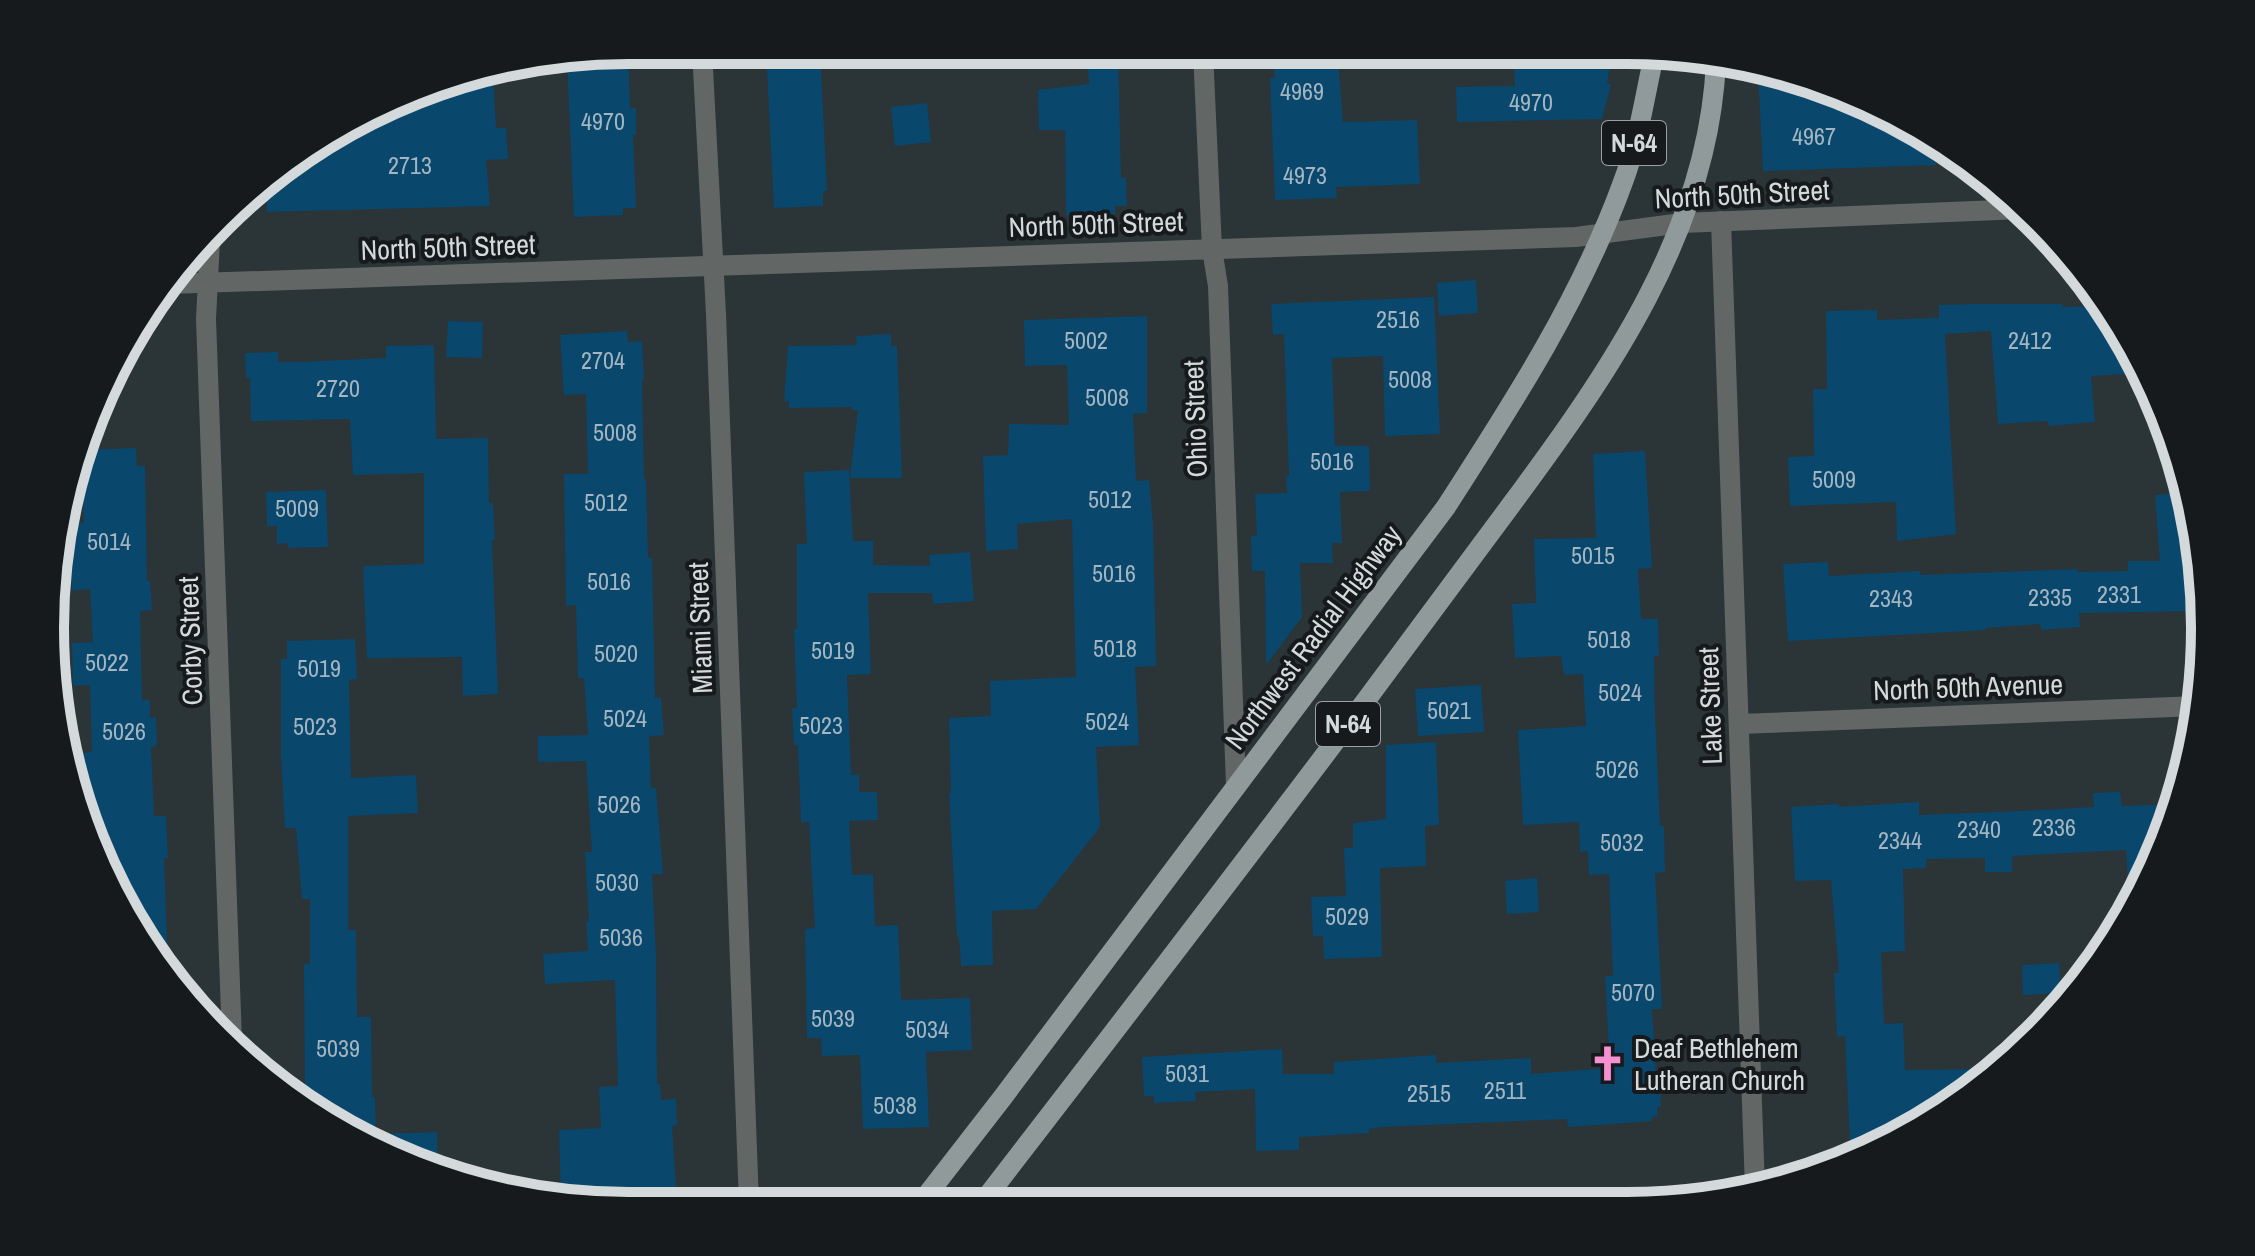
<svg xmlns="http://www.w3.org/2000/svg" width="2255" height="1256" viewBox="0 0 2255 1256" font-family="'Archivo Narrow',sans-serif">
	<rect width="100%" height="100%" fill="#2b3436"/>
	<g fill="#0a476d">
		<polygon points="628,50 630,108 636,108 636,135 633,135 636,208 623,208 623,215 574,217 567,60"/>
		<polygon points="766,50 820,50 827,191 823,191 823,206 774,208"/>
		<polygon points="1087,51 1118,51 1121,178 1126,178 1127,206 1115,206 1115,214 1066,215 1065,130 1039,130 1038,90 1089,84"/>
		<polygon points="1513,51 1612,51 1607,84 1611,84 1602,119 1457,122 1456,87 1515,86"/>
		<polygon points="1338,61 1343,122 1417,120 1420,184 1336,187 1337,198 1275,200 1270,78 1275,78 1274,67"/>
		<polygon points="1758,70 1812,81 1835,91 1836,103 1860,102 1916,128 1935,141 1936,165 1763,171"/>
		<polygon points="493,72 496,128 506,128 508,159 486,160 490,206 267,212 267,202 245,202 276,169 443,81"/>
		<polygon points="927,103 931,142 895,146 891,107"/>
		<polygon points="1476,280 1478,313 1439,316 1437,283"/>
		<polygon points="1434,297 1440,434 1385,436 1383,356 1332,358 1335,446 1369,446 1370,491 1340,492 1342,543 1332,543 1333,563 1300,563 1302,617 1266,665 1265,571 1252,571 1251,536 1257,536 1255,494 1287,493 1286,476 1289,476 1284,334 1273,335 1271,304"/>
		<polygon points="1976,304 2063,304 2063,307 2104,306 2146,373 2091,376 2095,422 2049,426 2048,421 1998,424 1991,331 1945,334 1956,534 1897,541 1896,502 1790,506 1788,457 1814,456 1813,389 1827,389 1826,311 1877,310 1877,320 1939,318 1939,305"/>
		<polygon points="1147,316 1147,413 1133,414 1136,481 1149,480 1153,524 1156,666 1135,667 1139,745 1096,747 1100,827 1036,909 992,911 993,965 961,966 959,937 957,937 949,793 951,793 949,718 991,716 990,681 1076,677 1072,519 1017,524 1018,549 986,551 983,456 1008,455 1009,424 1069,425 1067,365 1025,366 1024,320"/>
		<polygon points="448,321 483,322 482,358 446,357"/>
		<polygon points="627,331 628,342 642,341 644,380 642,381 644,479 646,479 648,558 652,558 655,698 661,698 664,735 649,736 651,788 656,788 663,874 652,874 656,954 657,1084 660,1084 661,1100 676,1099 677,1125 672,1126 677,1203 591,1205 561,1200 559,1130 601,1128 599,1087 618,1086 615,980 545,984 543,954 588,951 586,922 589,922 585,852 592,852 586,761 538,762 538,736 588,735 584,678 578,678 576,605 566,606 564,474 588,474 586,394 564,395 560,335"/>
		<polygon points="891,334 891,346 897,346 902,478 850,478 858,410 852,410 852,407 789,408 789,401 784,401 788,346 857,345 856,336"/>
		<polygon points="434,345 436,439 488,438 489,503 493,503 495,540 492,540 498,694 463,696 462,657 367,658 363,566 424,564 424,473 353,475 350,419 251,421 250,378 246,378 245,353 278,352 278,362 300,362 386,358 386,346"/>
		<polygon points="136,448 137,466 145,466 147,581 150,581 152,610 140,611 142,700 150,700 150,718 156,717 157,746 151,747 154,816 166,816 168,858 164,858 168,969 94,849 72,754 92,752 90,685 73,686 72,643 93,642 90,589 72,591 70,524 84,523 81,453 82,450"/>
		<polygon points="1645,451 1652,568 1638,569 1641,619 1658,619 1659,656 1654,656 1655,715 1660,826 1664,826 1665,872 1655,873 1662,1009 1652,1009 1656,1074 1659,1073 1661,1106 1657,1107 1658,1116 1652,1117 1652,1121 1568,1127 1567,1119 1381,1127 1369,1129 1369,1133 1299,1137 1299,1150 1256,1151 1255,1089 1195,1092 1196,1101 1154,1103 1154,1096 1144,1096 1142,1057 1282,1049 1283,1074 1334,1074 1334,1062 1436,1055 1436,1063 1531,1058 1531,1074 1610,1068 1605,976 1613,976 1609,874 1589,875 1588,851 1580,852 1579,822 1523,825 1518,730 1586,726 1583,674 1564,675 1561,656 1515,658 1512,604 1536,603 1534,539 1596,538 1593,454"/>
		<polygon points="849,470 853,541 873,541 873,565 930,566 929,555 970,552 974,601 933,604 932,593 868,593 871,674 847,675 851,775 859,774 859,792 877,792 878,820 849,821 852,875 873,874 875,926 898,925 901,1000 970,998 972,1050 926,1052 929,1127 863,1129 860,1055 822,1056 821,1038 807,1038 805,929 815,928 809,822 801,822 798,745 794,745 792,708 797,708 794,629 797,629 797,544 807,544 804,472"/>
		<polygon points="326,490 328,547 288,548 287,543 277,544 277,526 267,526 266,492"/>
		<polygon points="2187,493 2189,540 2195,540 2204,592 2203,611 2079,613 2080,627 2041,630 2040,624 1985,628 1986,630 1788,641 1783,564 1828,562 1829,576 1920,571 1921,575 2077,569 2077,572 2128,571 2128,561 2160,561 2155,495"/>
		<polygon points="355,639 357,679 349,680 351,778 416,775 418,813 348,816 348,930 356,930 357,1017 371,1017 372,1097 375,1097 376,1134 437,1132 438,1170 339,1128 305,1101 304,964 310,964 310,899 302,899 296,828 285,828 281,757 281,659 287,659 287,641"/>
		<polygon points="1481,685 1484,732 1418,736 1415,689"/>
		<polygon points="1436,742 1439,825 1425,826 1426,866 1380,868 1382,957 1324,959 1323,936 1313,936 1311,897 1346,896 1344,848 1353,848 1353,823 1386,819 1386,745"/>
		<polygon points="2120,792 2122,806 2177,804 2130,910 2126,850 2012,856 2012,872 1985,872 1985,858 1926,859 1926,868 1903,869 1905,951 1881,952 1884,1024 1903,1023 1905,1070 1997,1069 1948,1109 1880,1142 1850,1143 1845,1036 1837,1037 1834,973 1839,973 1831,880 1795,881 1791,807 1839,804 1839,807 1919,802 1919,815 2021,811 2094,807 2093,793"/>
		<polygon points="1537,878 1539,912 1507,914 1505,881"/>
		<polygon points="2059,963 2061,993 2023,995 2022,965"/>
	</g>
	<g fill="none" stroke-linecap="round" stroke-linejoin="round">
		<g stroke="#626766" stroke-width="20">
			<polyline points="702,50 716,314 749,1204"/>
			<polyline points="1203,51 1212,249 1218,286 1236,786"/>
			<polyline points="1721,221 1755,1189"/>
			<polyline points="210,240 206,319 232,1041"/>
			<polyline points="169,284 1576,237 1682,223 2023,209"/>
			<polyline points="1739,724 2199,706"/>
		</g>
		<g stroke="#919a9a" stroke-width="20">
			<path d="M982 1203C1111 1036 1240 868 1367 699 1415 634 1463 570 1511 505 1608 374 1709 231 1716 61"/>
			<path d="M920 1204 1003 1097 1446 507C1513 403 1581 298 1623 182 1639 140 1645 94 1655 51"/>
		</g>
	</g>
	<defs>
		<symbol id="church-bare" viewBox="-9 -9 18 18"><path d="M-1.2-6h2.4v3.5h3.3v2.4h-3.3V6h-2.4V-.1h-3.3v-2.4h3.3Z" fill="#f590d1" stroke="#171a1c" stroke-width="2.5" paint-order="stroke"/></symbol>
	</defs>
	<g fill-rule="evenodd">
		<use href="#church-bare" x="1582" y="1038" width="51" height="51"/>
	</g>
	<g text-anchor="middle" stroke-width="8" stroke-linejoin="round" paint-order="stroke">
		<g font-size="24" fill="#a2b5c0">
			<text x="1302" y="100">4969</text>
			<text x="1531" y="111">4970</text>
			<text x="603" y="130">4970</text>
			<text x="1814" y="145">4967</text>
			<text x="410" y="174">2713</text>
			<text x="1305" y="184">4973</text>
			<text x="1398" y="328">2516</text>
			<text x="1086" y="349">5002</text>
			<text x="2030" y="349">2412</text>
			<text x="603" y="369">2704</text>
			<text x="1410" y="388">5008</text>
			<text x="338" y="397">2720</text>
			<text x="1107" y="406">5008</text>
			<text x="615" y="441">5008</text>
			<text x="1332" y="470">5016</text>
			<text x="1834" y="488">5009</text>
			<text x="1110" y="508">5012</text>
			<text x="606" y="511">5012</text>
			<text x="297" y="517">5009</text>
			<text x="109" y="550">5014</text>
			<text x="1593" y="564">5015</text>
			<text x="1114" y="582">5016</text>
			<text x="609" y="590">5016</text>
			<text x="2119" y="603">2331</text>
			<text x="2050" y="606">2335</text>
			<text x="1891" y="607">2343</text>
			<text x="1609" y="648">5018</text>
			<text x="1115" y="657">5018</text>
			<text x="833" y="659">5019</text>
			<text x="616" y="662">5020</text>
			<text x="107" y="671">5022</text>
			<text x="319" y="677">5019</text>
			<text x="1620" y="701">5024</text>
			<text x="1449" y="719">5021</text>
			<text x="625" y="727">5024</text>
			<text x="1107" y="730">5024</text>
			<text x="821" y="734">5023</text>
			<text x="315" y="735">5023</text>
			<text x="124" y="740">5026</text>
			<text x="1617" y="778">5026</text>
			<text x="619" y="813">5026</text>
			<text x="2054" y="836">2336</text>
			<text x="1979" y="838">2340</text>
			<text x="1900" y="849">2344</text>
			<text x="1622" y="851">5032</text>
			<text x="617" y="891">5030</text>
			<text x="1347" y="925">5029</text>
			<text x="621" y="946">5036</text>
			<text x="1633" y="1001">5070</text>
			<text x="833" y="1027">5039</text>
			<text x="927" y="1038">5034</text>
			<text x="338" y="1057">5039</text>
			<text x="1187" y="1082">5031</text>
			<text x="1505" y="1099">2511</text>
			<text x="1429" y="1102">2515</text>
			<text x="895" y="1114">5038</text>
		</g>
		<g fill="#171a1c" stroke="#9ba0a2" stroke-width="2">
			<rect x="1602" y="121" width="64" height="44" rx="6"/>
			<rect x="1316" y="702" width="64" height="44" rx="6"/>
		</g>
		<g font-size="26" font-weight="bold" fill="#d4dadb">
			<text x="1634" y="152">N-64</text>
			<text x="1348" y="733">N-64</text>
		</g>
		<g font-size="28" fill="#d4dadb" stroke="#171a1c">
			<text transform="translate(1742 194) rotate(-3)" y="10">North 50th Street</text>
			<text transform="translate(1096 224) rotate(-2)" y="10">North 50th Street</text>
			<text transform="translate(448 247) rotate(-2)" y="10">North 50th Street</text>
			<text transform="translate(1195 419) rotate(-92)" y="10">Ohio Street</text>
			<text transform="translate(700 628) rotate(-92)" y="10">Miami Street</text>
			<text transform="translate(1313 637) rotate(-53)" y="10">Northwest Radial Highway</text>
			<text transform="translate(190 641) rotate(-92)" y="10">Corby Street</text>
			<text transform="translate(1968 687) rotate(-2)" y="10">North 50th Avenue</text>
			<text transform="translate(1710 706) rotate(-92)" y="10">Lake Street</text>
		</g>
		<g font-size="28" fill="#d4dadb" stroke="#171a1c" text-anchor="start">
			<text x="1634" y="1058">Deaf Bethlehem<tspan x="1634" dy="32">Lutheran Church</tspan></text>
		</g>
	</g>
	<path d="M0 0H2255V1256H0ZM628 64H1627A564 564 0 0 1 2191 628V628A564 564 0 0 1 1627 1192H628A564 564 0 0 1 64 628V628A564 564 0 0 1 628 64Z" fill="#171a1c" fill-rule="evenodd"/>
	<path fill="none" stroke="#d4dadb" stroke-width="10" d="M628 64H1627A564 564 0 0 1 2191 628V628A564 564 0 0 1 1627 1192H628A564 564 0 0 1 64 628V628A564 564 0 0 1 628 64Z"/>
</svg>
